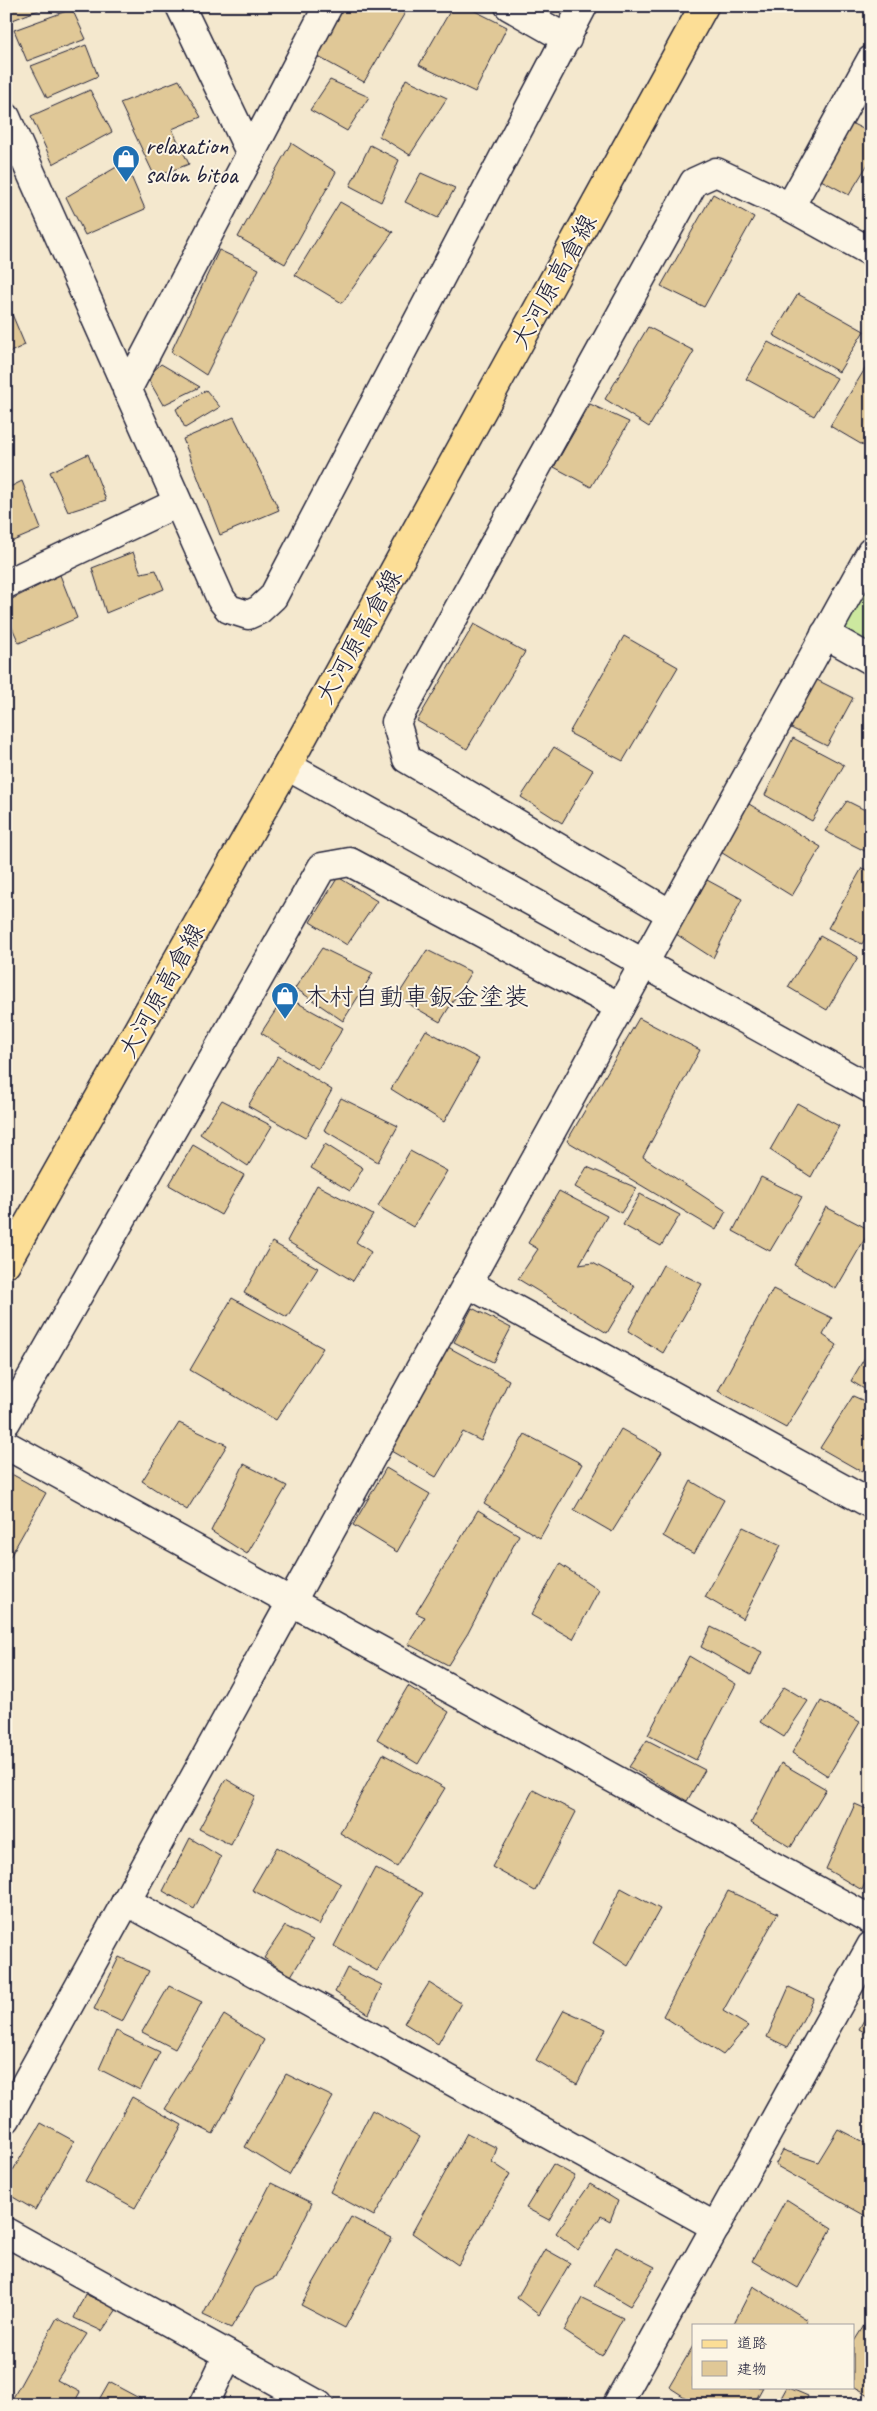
<svg xmlns="http://www.w3.org/2000/svg" width="877" height="2411" viewBox="0 0 877 2411" font-family="Caveat,'Klee One',sans-serif">
	<rect width="100%" height="100%" fill="#f4e8ce"/>
	<filter id="ink" filterUnits="userSpaceOnUse"><feTurbulence type="fractalNoise" baseFrequency=".02" numOctaves="2"/><feDisplacementMap in="SourceGraphic" scale="10" xChannelSelector="R" yChannelSelector="G"/><feConvolveMatrix kernelMatrix="1 2 1 2 8 2 1 2 1" color-interpolation-filters="sRGB"/></filter>
	<g filter="url(#ink)">
		<polygon fill="#cce89f" stroke="#77856d" points="871,573 871,652 852,641 842,626"/>
		<g fill="#e0c897" stroke="#22223b">
			<polygon points="6,6 49,6 10,21"/>
			<polygon points="339,6 409,6 364,82 311,53"/>
			<polygon points="453,6 465,6 507,27 475,92 419,65"/>
			<polygon points="72,9 86,39 27,61 14,30"/>
			<polygon points="86,45 98,76 47,98 31,66"/>
			<polygon points="406,79 447,98 410,155 379,136"/>
			<polygon points="179,80 201,117 172,129 189,164 155,177 120,103"/>
			<polygon points="330,80 369,97 347,131 310,110"/>
			<polygon points="90,90 112,132 53,164 31,116"/>
			<polygon points="849,122 871,133 871,159 849,195 819,179"/>
			<polygon points="291,143 336,172 285,264 238,237"/>
			<polygon points="370,145 399,160 381,202 350,186"/>
			<polygon points="125,162 145,209 85,235 66,197"/>
			<polygon points="421,173 455,188 438,218 405,202"/>
			<polygon points="713,194 754,217 704,307 661,286"/>
			<polygon points="340,202 393,232 342,303 295,275"/>
			<polygon points="219,250 259,269 206,375 171,352"/>
			<polygon points="798,294 864,331 839,372 773,335"/>
			<polygon points="6,300 25,345 6,354"/>
			<polygon points="648,327 694,351 649,427 605,399"/>
			<polygon points="768,342 837,378 814,416 746,379"/>
			<polygon points="871,359 871,450 830,426"/>
			<polygon points="161,364 200,387 163,405 147,377"/>
			<polygon points="206,390 220,407 185,428 176,409"/>
			<polygon points="590,404 629,422 591,487 554,467"/>
			<polygon points="234,417 279,510 220,535 183,439"/>
			<polygon points="88,454 106,500 68,512 50,472"/>
			<polygon points="22,481 41,529 6,544 6,489"/>
			<polygon points="133,552 141,573 156,570 164,589 106,613 92,568"/>
			<polygon points="60,575 77,618 19,643 6,614 6,602"/>
			<polygon points="474,624 525,652 467,749 417,721"/>
			<polygon points="624,636 678,667 623,761 569,733"/>
			<polygon points="813,678 853,698 827,746 787,726"/>
			<polygon points="793,738 844,765 812,821 765,795"/>
			<polygon points="554,747 593,770 562,823 521,797"/>
			<polygon points="847,801 871,813 871,854 825,831"/>
			<polygon points="749,804 821,847 792,896 719,851"/>
			<polygon points="862,868 871,872 871,928 862,944 828,928"/>
			<polygon points="338,877 377,901 347,945 310,922"/>
			<polygon points="707,880 742,899 713,958 676,934"/>
			<polygon points="820,936 858,957 827,1010 788,987"/>
			<polygon points="322,948 373,973 343,1021 295,988"/>
			<polygon points="427,950 471,972 440,1022 397,997"/>
			<polygon points="285,996 343,1028 318,1069 261,1033"/>
			<polygon points="639,1018 700,1050 643,1157 726,1211 716,1230 567,1141"/>
			<polygon points="426,1030 479,1059 444,1122 391,1089"/>
			<polygon points="278,1056 332,1090 305,1138 248,1106"/>
			<polygon points="341,1098 398,1126 378,1162 324,1130"/>
			<polygon points="222,1100 272,1126 248,1166 200,1134"/>
			<polygon points="797,1103 839,1126 811,1177 770,1150"/>
			<polygon points="325,1144 363,1168 350,1191 311,1168"/>
			<polygon points="193,1145 244,1175 221,1215 169,1185"/>
			<polygon points="410,1151 447,1171 413,1227 378,1206"/>
			<polygon points="587,1167 637,1188 621,1213 575,1187"/>
			<polygon points="761,1177 802,1197 770,1251 733,1231"/>
			<polygon points="317,1185 373,1215 356,1242 371,1252 353,1281 287,1241"/>
			<polygon points="559,1191 607,1216 579,1265 593,1263 635,1286 607,1333 518,1279 538,1249 528,1243"/>
			<polygon points="640,1194 680,1215 661,1246 623,1225"/>
			<polygon points="826,1207 870,1230 836,1289 794,1265"/>
			<polygon points="272,1242 318,1268 287,1317 244,1293"/>
			<polygon points="663,1265 702,1284 663,1353 628,1331"/>
			<polygon points="773,1289 832,1318 823,1335 837,1345 786,1428 718,1391"/>
			<polygon points="232,1298 323,1348 276,1420 190,1370"/>
			<polygon points="472,1308 511,1328 493,1362 454,1342"/>
			<polygon points="448,1347 509,1380 481,1441 463,1432 436,1477 391,1451"/>
			<polygon points="871,1347 871,1393 851,1381"/>
			<polygon points="853,1396 871,1404 871,1458 862,1472 820,1448"/>
			<polygon points="179,1423 227,1445 187,1510 142,1481"/>
			<polygon points="621,1429 662,1452 612,1532 574,1510"/>
			<polygon points="525,1434 582,1464 540,1538 484,1504"/>
			<polygon points="244,1464 287,1486 247,1554 211,1531"/>
			<polygon points="386,1468 430,1494 397,1552 353,1525"/>
			<polygon points="6,1471 46,1493 6,1564"/>
			<polygon points="691,1481 724,1500 694,1554 663,1536"/>
			<polygon points="478,1510 519,1535 468,1633 448,1665 408,1644 425,1617 416,1613"/>
			<polygon points="743,1527 781,1545 743,1619 705,1597"/>
			<polygon points="560,1564 599,1590 573,1639 531,1615"/>
			<polygon points="711,1627 762,1652 751,1675 701,1647"/>
			<polygon points="689,1656 736,1684 696,1760 648,1735"/>
			<polygon points="408,1686 449,1712 418,1764 377,1739"/>
			<polygon points="784,1687 808,1701 784,1737 760,1722"/>
			<polygon points="821,1701 860,1722 828,1776 792,1753"/>
			<polygon points="647,1740 705,1770 687,1801 629,1767"/>
			<polygon points="383,1754 445,1788 397,1867 340,1833"/>
			<polygon points="781,1763 826,1789 791,1847 751,1823"/>
			<polygon points="226,1779 255,1796 231,1845 199,1829"/>
			<polygon points="533,1790 576,1812 535,1891 492,1867"/>
			<polygon points="855,1804 871,1811 871,1870 862,1890 826,1869"/>
			<polygon points="190,1838 221,1857 194,1909 163,1891"/>
			<polygon points="277,1847 341,1884 319,1925 252,1890"/>
			<polygon points="375,1868 423,1893 377,1971 334,1946"/>
			<polygon points="621,1888 660,1909 628,1966 593,1943"/>
			<polygon points="728,1891 778,1913 723,2011 748,2026 723,2055 663,2016"/>
			<polygon points="285,1926 313,1940 291,1976 264,1958"/>
			<polygon points="119,1957 149,1971 122,2022 94,2009"/>
			<polygon points="347,1968 382,1985 369,2014 335,1992"/>
			<polygon points="429,1983 461,2003 438,2044 404,2023"/>
			<polygon points="169,1986 202,2002 175,2049 142,2032"/>
			<polygon points="789,1987 814,1999 788,2047 767,2037"/>
			<polygon points="871,2007 871,2036 859,2029"/>
			<polygon points="564,2010 606,2029 577,2084 536,2060"/>
			<polygon points="224,2015 264,2040 213,2134 165,2109"/>
			<polygon points="116,2031 160,2052 140,2090 99,2069"/>
			<polygon points="286,2074 333,2097 289,2175 245,2147"/>
			<polygon points="132,2097 182,2125 135,2208 85,2181"/>
			<polygon points="372,2110 420,2137 374,2216 330,2192"/>
			<polygon points="41,2123 74,2141 35,2210 6,2193 6,2182"/>
			<polygon points="838,2129 871,2146 871,2219 775,2165 783,2150 818,2162"/>
			<polygon points="467,2133 497,2148 492,2162 510,2174 458,2265 412,2233"/>
			<polygon points="553,2164 575,2176 549,2220 526,2208"/>
			<polygon points="271,2183 312,2203 275,2278 255,2288 231,2328 203,2315"/>
			<polygon points="590,2184 618,2201 610,2221 601,2216 578,2250 556,2233"/>
			<polygon points="786,2199 832,2228 798,2288 752,2261"/>
			<polygon points="351,2217 392,2238 345,2328 301,2305"/>
			<polygon points="616,2247 655,2267 630,2306 594,2285"/>
			<polygon points="545,2249 570,2263 539,2315 517,2298"/>
			<polygon points="753,2286 808,2320 805,2325 733,2325"/>
			<polygon points="85,2294 117,2309 102,2331 74,2318"/>
			<polygon points="582,2298 623,2318 602,2356 564,2331"/>
			<polygon points="870,2316 871,2316 871,2396 853,2386 853,2343"/>
			<polygon points="57,2318 87,2334 57,2380 80,2392 73,2405 9,2405"/>
			<polygon points="693,2346 693,2387 763,2387 753,2405 697,2405 669,2387"/>
			<polygon points="109,2382 152,2405 96,2405"/>
			<polygon points="787,2387 808,2396 804,2405 777,2405"/>
		</g>
		<g fill="none" stroke-linecap="round" stroke-linejoin="round">
			<defs>
				<g id="minor">
					<polyline points="180,6 251,154"/>
					<polyline points="509,6 567,39"/>
					<polyline points="6,117 221,599 229,609 248,615 259,610 273,597 583,6"/>
					<polyline points="790,207 871,60"/>
					<polyline points="127,390 328,6"/>
					<polyline points="6,584 177,503"/>
					<polyline points="825,634 871,660"/>
					<polyline points="287,766 871,1089"/>
					<polyline points="671,914 407,759 396,722 694,182 716,172 790,207 871,252"/>
					<polyline points="467,1283 871,1504"/>
					<polyline points="6,1422 322,867 350,862 620,1007"/>
					<polyline points="6,1445 871,1920"/>
					<polyline points="126,1901 716,2227"/>
					<polyline points="6,2119 871,552"/>
					<polyline points="6,2232 319,2405"/>
					<polyline points="204,2405 228,2355"/>
					<polyline points="617,2405 871,1946"/>
				</g>
				<polyline id="major" points="6,1263 287,766 704,6"/>
			</defs>
			<use href="#minor" stroke="#22223b" stroke-width="31"/>
			<use href="#major" stroke="#22223b" stroke-width="31"/>
			<use href="#minor" stroke="#fcf5e5" stroke-width="28"/>
			<use href="#major" stroke="#fcde96" stroke-width="28"/>
		</g>
	</g>
	<defs>
		<symbol id="shop-pin" viewBox="-11 -11 22 30"><path d="M0 17L-7.5 6A9.5 9.5 0 1 1 7.5 6Z" fill="#1f6fb2" stroke="#fcf5e5"/><path d="M-5-2.5h2.3a2.7 3.5 0 0 1 5.4 0H5L5.5 6h-11ZM-1.5-2.5h3a1.5 2.3 0 0 0-3 0Z" fill="#fff"/></symbol>
	</defs>
	<g fill-rule="evenodd">
		<use href="#shop-pin" x="110" y="143" width="32" height="43"/>
		<use href="#shop-pin" x="269" y="980" width="32" height="43"/>
	</g>
	<g text-anchor="middle" stroke-width="4" stroke-linejoin="round" paint-order="stroke">
		<g font-size="25" fill="#22223b" stroke="#fcf5e5" text-anchor="start">
			<text x="145" y="154">relaxation<tspan x="145" dy="29">salon bitoa</tspan></text>
			<text x="304" y="1005">木村自動車鈑金塗装</text>
		</g>
		<g font-size="25" fill="#22223b" stroke="#fcf5e5">
			<text transform="translate(553 281) rotate(-61)" y="9">大河原高倉線</text>
			<text transform="translate(358 636) rotate(-61)" y="9">大河原高倉線</text>
			<text transform="translate(161 990) rotate(-61)" y="9">大河原高倉線</text>
		</g>
	</g>
	<rect width="877" height="2411" fill="none" stroke="#fcf5e5" stroke-width="25"/>
	<rect x="12" y="12" width="852" height="2386" fill="none" stroke="#22223b" stroke-width="2" filter="url(#ink)"/>
	<rect x="692" y="2324" width="162" height="65" fill="#fcf5e5" stroke="#a5a1a1"/>
	<rect x="702" y="2340" width="25" height="8" fill="#fcde96" stroke="#a5a1a1"/>
	<text x="737" y="2348" font-size="15" fill="#22223b">道路</text>
	<rect x="702" y="2361" width="25" height="15" fill="#e0c897" stroke="#a5a1a1"/>
	<text x="737" y="2374" font-size="15" fill="#22223b">建物</text>
</svg>
